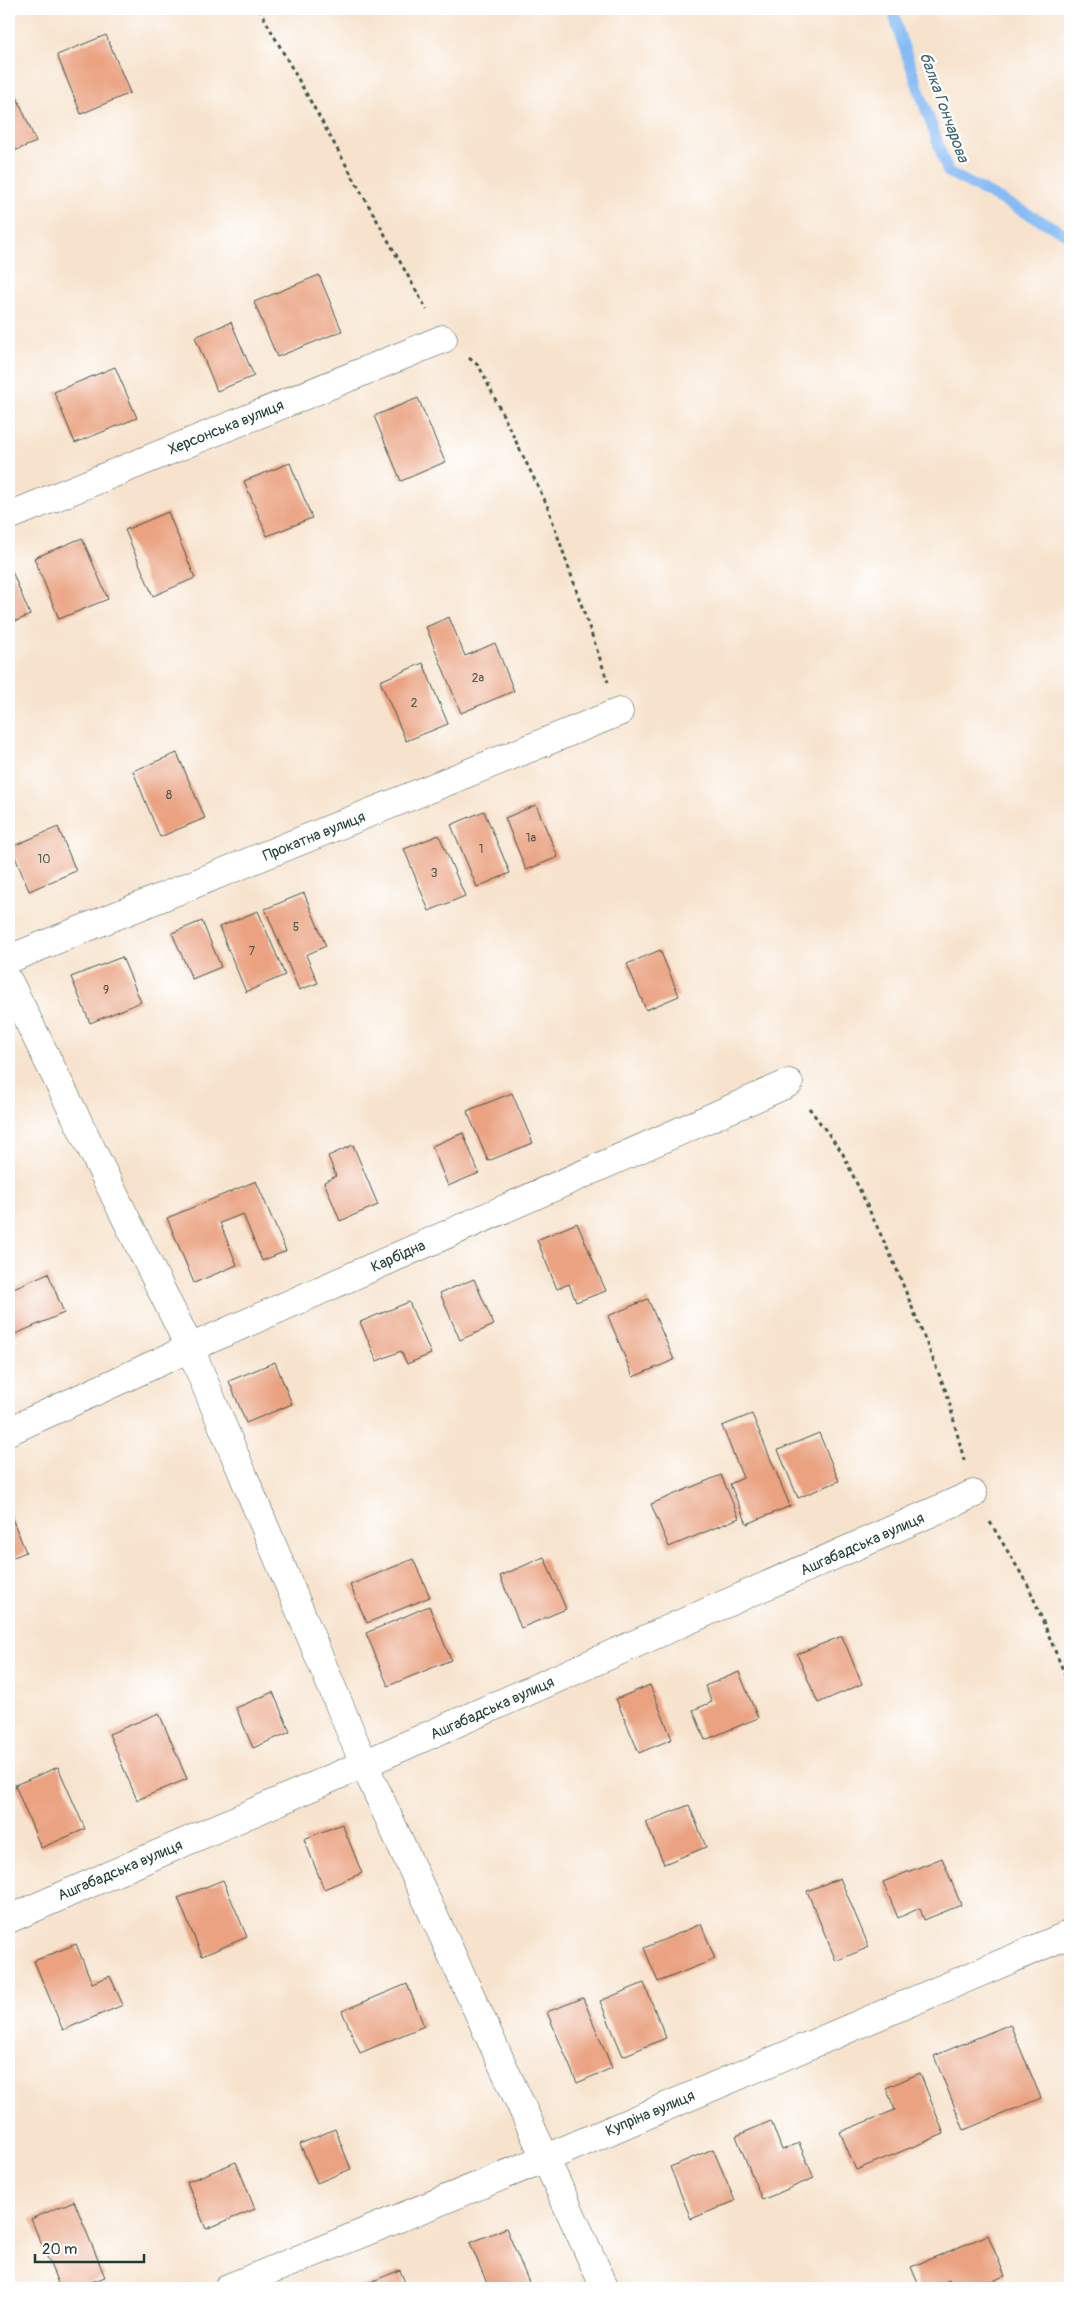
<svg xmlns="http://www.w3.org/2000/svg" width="1079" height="2297" viewBox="0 0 1079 2297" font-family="Pangolin,sans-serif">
	<rect width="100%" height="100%" fill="#fff"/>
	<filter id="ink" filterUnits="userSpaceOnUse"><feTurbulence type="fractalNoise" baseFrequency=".02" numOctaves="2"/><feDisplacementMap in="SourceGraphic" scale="10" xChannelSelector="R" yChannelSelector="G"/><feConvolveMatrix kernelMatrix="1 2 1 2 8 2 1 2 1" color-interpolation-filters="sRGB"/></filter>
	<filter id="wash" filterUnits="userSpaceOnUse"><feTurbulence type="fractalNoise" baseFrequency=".0096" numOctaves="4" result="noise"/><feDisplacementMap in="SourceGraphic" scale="20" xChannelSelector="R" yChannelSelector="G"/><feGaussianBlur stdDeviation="1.12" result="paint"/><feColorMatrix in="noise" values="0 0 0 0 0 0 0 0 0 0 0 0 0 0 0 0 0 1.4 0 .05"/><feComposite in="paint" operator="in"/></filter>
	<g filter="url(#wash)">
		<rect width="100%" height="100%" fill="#f7e3cd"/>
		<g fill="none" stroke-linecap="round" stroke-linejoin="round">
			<polyline stroke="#86bcf5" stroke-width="11" points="893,9 899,33 948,172 1070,236"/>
		</g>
		<g id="blocks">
			<g fill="#eaa281">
				<polygon points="106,35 130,93 81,114 57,55"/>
				<polygon points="9,78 36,142 9,153"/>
				<polygon points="319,275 342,331 277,357 254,302"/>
				<polygon points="231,322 254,376 217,391 195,337"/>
				<polygon points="115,367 137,418 75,443 54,392"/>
				<polygon points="418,398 445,462 401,481 374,416"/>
				<polygon points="290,463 312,518 267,536 244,481"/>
				<polygon points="168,512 195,578 153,596 125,530"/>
				<polygon points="82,538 108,599 59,619 34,558"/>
				<polygon points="9,564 30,615 9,624"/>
				<polygon points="449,617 465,656 495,643 514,691 461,713 426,627"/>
				<polygon points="423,663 448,724 406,741 380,681"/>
				<polygon points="177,753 205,818 160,837 133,771"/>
				<polygon points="536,805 558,857 526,870 505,818"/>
				<polygon points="484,811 510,873 477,887 451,825"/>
				<polygon points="58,827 76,871 29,891 11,847"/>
				<polygon points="439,835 465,896 429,911 404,849"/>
				<polygon points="304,893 326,946 306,955 318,983 299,990 265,909"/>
				<polygon points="258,911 285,975 246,992 219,927"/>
				<polygon points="202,921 221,967 192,979 172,933"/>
				<polygon points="660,950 679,996 646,1010 627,964"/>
				<polygon points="122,957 141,1002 90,1023 71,977"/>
				<polygon points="512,1093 533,1143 488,1161 467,1111"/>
				<polygon points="463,1133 479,1173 448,1186 432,1146"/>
				<polygon points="353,1145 378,1205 340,1221 324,1182 336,1176 328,1156"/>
				<polygon points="256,1181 286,1251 262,1261 243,1214 220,1223 237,1265 194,1283 167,1218"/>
				<polygon points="577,1223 606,1291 576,1302 569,1284 557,1289 537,1240"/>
				<polygon points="48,1273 64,1313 13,1335 9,1326 9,1290"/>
				<polygon points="474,1279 494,1325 460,1340 440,1293"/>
				<polygon points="648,1299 674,1360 633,1377 608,1316"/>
				<polygon points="409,1302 431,1354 407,1364 401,1351 377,1361 360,1322"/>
				<polygon points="275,1362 292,1404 246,1423 229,1381"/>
				<polygon points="752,1414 790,1506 747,1524 730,1484 743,1478 722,1426"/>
				<polygon points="819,1433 839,1481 798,1498 778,1450"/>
				<polygon points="721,1475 739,1518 669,1547 651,1504"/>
				<polygon points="9,1511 26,1552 9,1559"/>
				<polygon points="544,1557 566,1609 521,1628 500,1576"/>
				<polygon points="413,1559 430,1597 367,1623 350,1585"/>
				<polygon points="429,1606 451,1660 388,1686 366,1633"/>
				<polygon points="842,1636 862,1684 818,1703 797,1654"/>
				<polygon points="739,1672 758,1718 705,1740 693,1710 712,1702 705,1686"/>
				<polygon points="650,1685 672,1739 639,1753 616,1699"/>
				<polygon points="273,1692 290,1732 253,1748 236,1708"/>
				<polygon points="159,1713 187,1779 137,1800 109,1734"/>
				<polygon points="58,1767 85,1829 41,1848 15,1785"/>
				<polygon points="689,1805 706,1847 664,1864 646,1822"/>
				<polygon points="342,1824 362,1873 324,1889 304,1839"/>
				<polygon points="942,1858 961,1905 924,1920 920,1908 898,1918 883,1882"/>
				<polygon points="840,1878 869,1947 836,1961 807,1891"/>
				<polygon points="223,1880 247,1937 202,1956 178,1898"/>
				<polygon points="701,1924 715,1959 658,1982 644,1948"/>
				<polygon points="76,1944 92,1983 110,1976 123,2005 63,2030 34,1961"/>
				<polygon points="644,1983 666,2038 623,2056 600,2001"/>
				<polygon points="407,1984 424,2026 360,2053 342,2011"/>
				<polygon points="583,1998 612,2068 577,2083 547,2012"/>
				<polygon points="1010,2024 1041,2098 964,2130 934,2056"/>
				<polygon points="920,2073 944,2134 856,2170 840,2132 895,2110 886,2088"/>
				<polygon points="771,2121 782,2150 799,2143 814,2178 762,2200 736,2136"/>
				<polygon points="335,2129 351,2169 317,2183 300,2144"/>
				<polygon points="713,2149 735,2201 691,2219 670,2167"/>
				<polygon points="236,2162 255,2209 206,2229 187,2182"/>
				<polygon points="74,2201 105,2277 76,2288 60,2288 31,2219"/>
				<polygon points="506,2228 530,2285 522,2288 489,2288 470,2243"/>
				<polygon points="988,2235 1005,2276 975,2288 952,2288 949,2280 929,2288 920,2288 911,2267"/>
				<polygon points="400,2270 407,2288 356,2288"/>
			</g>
		</g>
	</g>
	<g filter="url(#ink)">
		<use href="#blocks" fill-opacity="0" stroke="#3f564b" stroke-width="1"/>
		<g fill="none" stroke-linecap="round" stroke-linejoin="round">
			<defs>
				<g id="minor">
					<polyline points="9,516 443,339"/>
					<polyline points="9,959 619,712"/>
					<polyline points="9,982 190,1348 364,1764 605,2288"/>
					<polyline points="9,1431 190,1348 789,1083"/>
					<polyline points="9,1919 364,1764 973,1494"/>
					<polyline points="228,2288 546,2158 1070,1934"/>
				</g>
			</defs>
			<use href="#minor" stroke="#3f564b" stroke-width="29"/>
			<g stroke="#3f564b" stroke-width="3" stroke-dasharray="4 4" stroke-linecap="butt">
				<polyline points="259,9 427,310"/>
				<polyline points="469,358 479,366 547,505 608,682"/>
				<polyline points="809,1108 842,1152 895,1265 947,1394 965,1464"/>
				<polyline points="990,1522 1028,1585 1070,1687"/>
			</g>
			<use href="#minor" stroke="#fff" stroke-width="28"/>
		</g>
	</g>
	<g text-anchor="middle" stroke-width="4.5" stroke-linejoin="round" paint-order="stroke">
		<g font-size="12" fill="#525647">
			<text x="478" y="682">2а</text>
			<text x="414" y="707">2</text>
			<text x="169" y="799">8</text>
			<text x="531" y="842">1а</text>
			<text x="481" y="853">1</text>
			<text x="44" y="863">10</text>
			<text x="434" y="877">3</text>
			<text x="296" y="931">5</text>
			<text x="252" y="955">7</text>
			<text x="106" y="994">9</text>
		</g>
		<g font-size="15" fill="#1f3d34" stroke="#fff">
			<text transform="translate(226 427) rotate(-22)" y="5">Херсонська вулиця</text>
			<text transform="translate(314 836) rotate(-22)" y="5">Прокатна вулиця</text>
			<text transform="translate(398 1256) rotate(-24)" y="5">Карбідна</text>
			<text transform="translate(862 1544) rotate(-24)" y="5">Ашгабадська вулиця</text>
			<text transform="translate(492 1708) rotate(-24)" y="5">Ашгабадська вулиця</text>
			<text transform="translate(120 1870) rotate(-23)" y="5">Ашгабадська вулиця</text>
			<text transform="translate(650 2113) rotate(-23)" y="5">Купріна вулиця</text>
		</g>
		<g font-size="16" font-style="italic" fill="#3e636e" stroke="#fff">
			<text transform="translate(945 107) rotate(70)" y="6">балка Гончарова</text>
		</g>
	</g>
	<rect width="1079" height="2297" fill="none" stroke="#fff" stroke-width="30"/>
	<path d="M35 2254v8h109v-8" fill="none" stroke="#1f3d34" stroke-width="2.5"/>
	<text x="42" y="2254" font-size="15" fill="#1f3d34" stroke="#ffffff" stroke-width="4" paint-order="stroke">20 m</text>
</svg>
